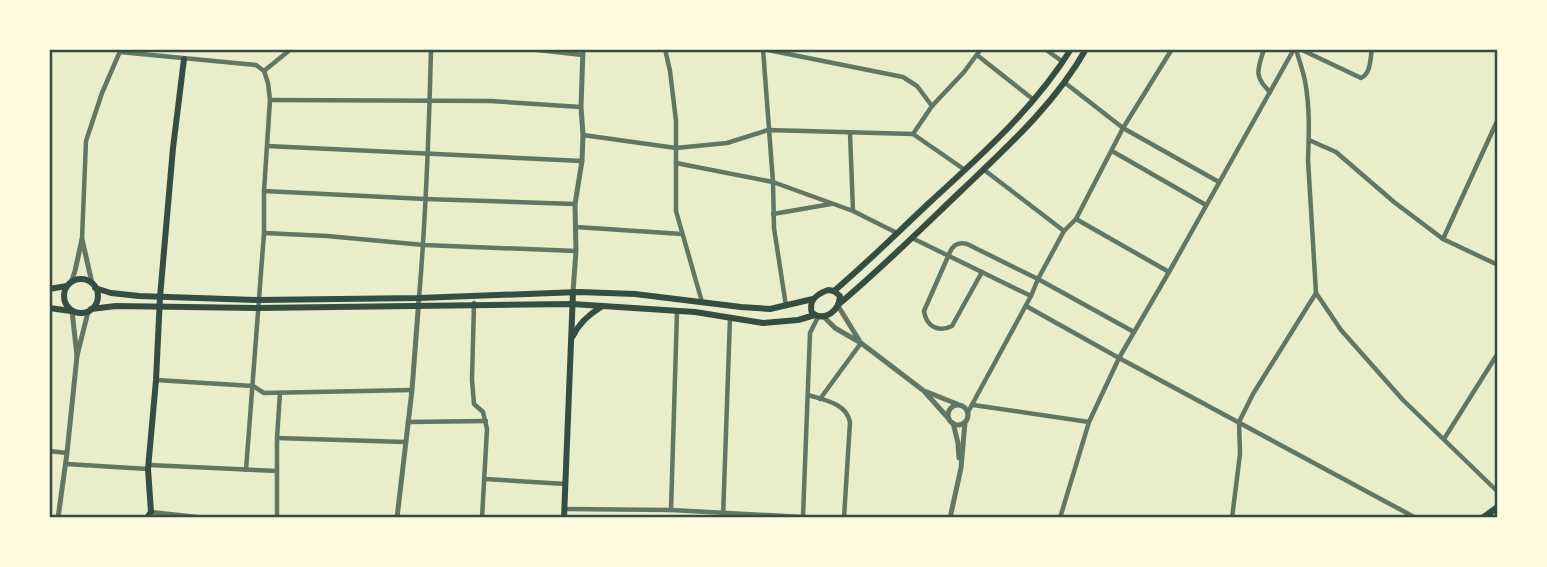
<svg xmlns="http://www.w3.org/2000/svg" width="1547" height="567" viewBox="0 0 1547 567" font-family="'Sofia Sans Condensed',sans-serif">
	<rect width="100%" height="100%" fill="#e9edc9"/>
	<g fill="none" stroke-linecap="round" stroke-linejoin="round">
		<g stroke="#617663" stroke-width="4.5">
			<polyline points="528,49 583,55"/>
			<polyline points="665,49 670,71 676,121 676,211 702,302"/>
			<polyline points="763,49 773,182 774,228 786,306"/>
			<polyline points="763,49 903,77 917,86 932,106"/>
			<polyline points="1045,49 1063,62"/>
			<path d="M1264 49C1258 69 1253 76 1270 92"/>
			<path d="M1296 49C1299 60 1303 71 1305 81 1310 107 1309 134 1308 160L1316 293 1341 330 1403 400 1498 492"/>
			<path d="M1300 49 1361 78C1371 74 1370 59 1372 49"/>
			<polyline points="120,52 256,65 264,71"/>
			<polyline points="977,55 1034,100"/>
			<polyline points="264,71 291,49"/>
			<polyline points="1064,82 1123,128 1219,182"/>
			<polyline points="270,100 491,101 581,107"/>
			<polyline points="850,133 853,211"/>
			<polyline points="913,134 932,106 964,72 981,49"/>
			<polyline points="583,135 676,148 727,143 768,130 913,134 965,170"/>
			<polyline points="1309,140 1336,152 1394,202 1443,239 1498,265"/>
			<polyline points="267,146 582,161"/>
			<polyline points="1112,151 1206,205"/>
			<polyline points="676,163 773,182 853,211 897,233"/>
			<polyline points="983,169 1064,231"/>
			<polyline points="264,191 425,199 575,204"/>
			<polyline points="773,214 831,204"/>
			<polyline points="1076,219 1169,272"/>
			<polyline points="576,227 682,234"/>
			<polyline points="264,233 327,236 424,245 576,251"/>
			<polyline points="912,238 1031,296"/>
			<polyline points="82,239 86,141 102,93 121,49"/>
			<polyline points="1443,239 1498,119"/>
			<path d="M982 272 952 326C938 333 926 326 924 311L950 252C953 245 959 242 967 244L1038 279 1134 332"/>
			<path d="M419 298C426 215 429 132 431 49"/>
			<polyline points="474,303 472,380 474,404 483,412 487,429 482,518"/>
			<polyline points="1026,306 1119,358 1416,518"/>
			<polyline points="156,380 253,386 264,393 412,390"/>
			<path d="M808 395C824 400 846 403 850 422L844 518"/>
			<polyline points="820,399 861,343"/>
			<polyline points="973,405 1089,422"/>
			<polyline points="968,412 1031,296 1038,279 1064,231 1076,219 1123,128 1172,49"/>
			<polyline points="408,422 486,421"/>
			<polyline points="277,438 405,442"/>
			<polyline points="1444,439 1498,353"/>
			<polyline points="49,451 67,453"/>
			<polyline points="66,464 148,469"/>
			<polyline points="149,465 277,471"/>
			<polyline points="246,470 264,233 264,191 270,100 268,83 264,71"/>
			<polyline points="485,479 566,484"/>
			<polyline points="565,509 671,510 822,518"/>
			<polyline points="671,510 677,312"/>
			<polyline points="151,512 206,518"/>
			<polyline points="803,517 810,333 818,317"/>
			<polyline points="277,518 277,438 280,393"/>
			<polyline points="723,518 730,318"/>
			<polyline points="1060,518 1089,422 1119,358 1169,272 1294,49"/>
			<polyline points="1232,518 1240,454 1239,422 1253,394 1316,293"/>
		</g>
		<g stroke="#617663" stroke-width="5">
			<polyline points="71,283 75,271 82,239 92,283"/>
			<polyline points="573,292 576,251 575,204 582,161 583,135 581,107 583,49"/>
			<polyline points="838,306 859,340"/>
			<polyline points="72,311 77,356 88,312"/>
			<polyline points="824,317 835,328 861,343 924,391 949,419"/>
			<polyline points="927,392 957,404"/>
			<circle cx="958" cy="415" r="10"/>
			<polyline points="953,423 958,443 959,458"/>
			<polyline points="58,518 67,453 77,356"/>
			<polyline points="397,518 412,390 419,298"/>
			<polyline points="950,518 961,468 965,422"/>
		</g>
		<g stroke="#344e41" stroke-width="6">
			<circle cx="81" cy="296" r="17"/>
			<polyline points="95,288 111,293 139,296 258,300 419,298 579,292 635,294 741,307 770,309 813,299"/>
			<polyline points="49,289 67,286"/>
			<path d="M828 290 834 291 840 296C839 311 825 322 812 313 808 300 817 294 828 290Z"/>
			<path d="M834 291C867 263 897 233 929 203 980 156 1034 109 1071 49"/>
			<path d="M839 304C882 268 921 229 962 190 1007 147 1055 104 1086 49"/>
			<polyline points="49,308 71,311"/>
			<polyline points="91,309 116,306 257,308 572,304 695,312 763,323 798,320 815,315"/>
			<path d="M573 336C579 323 588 315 601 307"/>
			<polyline points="147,518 151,512 148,469 156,380 160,297 173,148 184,59"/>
			<polyline points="564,518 573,292"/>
		</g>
		<polyline stroke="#344e41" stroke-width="7" points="1483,518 1498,507"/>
	</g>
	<rect width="1547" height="567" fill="none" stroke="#fefae0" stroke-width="102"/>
	<rect x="51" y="51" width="1445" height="465" fill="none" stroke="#344e41" stroke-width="2.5"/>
</svg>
